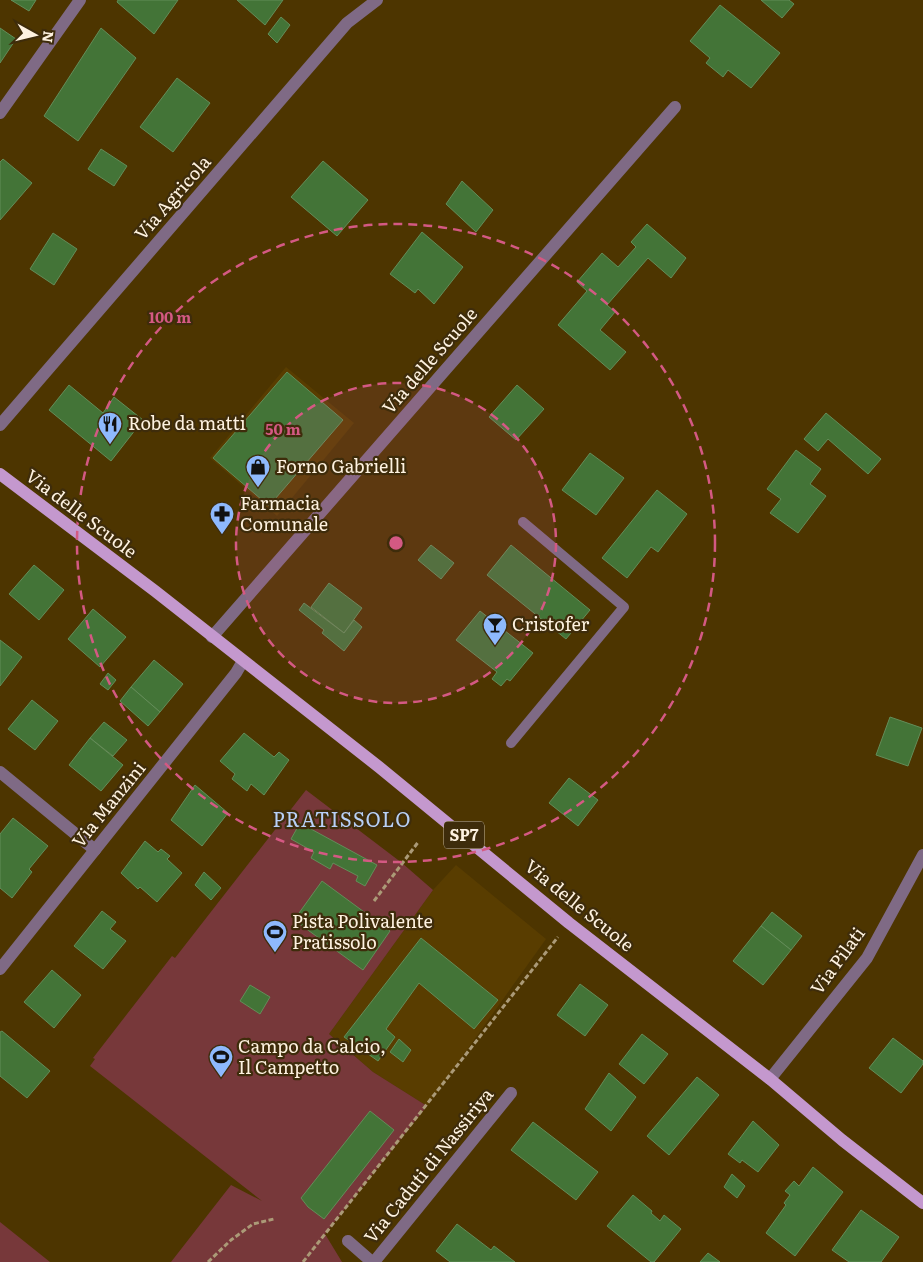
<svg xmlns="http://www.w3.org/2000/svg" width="923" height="1262" viewBox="0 0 923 1262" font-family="Literata,serif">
	<rect width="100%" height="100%" fill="#4d3500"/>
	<g fill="#593d00">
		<polygon points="286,367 354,423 277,516 210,458"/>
		<polygon points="456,865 546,939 427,1106 373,1072 329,1034 433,890"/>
	</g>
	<g fill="#77383a">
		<polygon points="306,790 402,863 433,890 329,1034 373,1072 427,1106 325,1234 342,1262 171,1262 231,1185 262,1201 90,1066 95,1059 93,1058 172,956 175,958"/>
		<polygon points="0,1222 50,1262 0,1262"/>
	</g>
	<g fill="#437437" stroke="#638d59">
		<polygon points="11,0 36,0 29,11"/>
		<polygon points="118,0 178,0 154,34 117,2"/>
		<polygon points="237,0 283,0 265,25"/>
		<polygon points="761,0 789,0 794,4 782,18"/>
		<polygon points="720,5 780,53 751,88 728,70 723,77 706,63 710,58 690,41"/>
		<polygon points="281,17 290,25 277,43 268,34"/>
		<polygon points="0,28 16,39 0,63"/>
		<polygon points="101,28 136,58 78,141 44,116"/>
		<polygon points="177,78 210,103 173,152 140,127"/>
		<polygon points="101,149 127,166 114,186 88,169"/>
		<polygon points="3,159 32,183 0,220 0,162"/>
		<polygon points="323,161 368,200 337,236 291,197"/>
		<polygon points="462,181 493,210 476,232 446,204"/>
		<polygon points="647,224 686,258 671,278 648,258 607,305 615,312 600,330 626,352 610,370 558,325 587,291 577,282 602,253 618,267 636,247 631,242"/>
		<polygon points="422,232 463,267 434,304 418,289 415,293 390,274"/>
		<polygon points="53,233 77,249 54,285 30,269"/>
		<polygon points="287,372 343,420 269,506 213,458"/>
		<polygon points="69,385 103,413 114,397 143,420 111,461 49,410"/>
		<polygon points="517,385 544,409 516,440 489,417"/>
		<polygon points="826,413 881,459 868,474 828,439 818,451 804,439"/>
		<polygon points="796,450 821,469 810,484 826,496 798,533 770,513 781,499 767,489"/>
		<polygon points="590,453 624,478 596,515 562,490"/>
		<polygon points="657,490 687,514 658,552 651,547 627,578 602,558"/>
		<polygon points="431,545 454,563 441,579 418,560"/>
		<polygon points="511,545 590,610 566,639 487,575"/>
		<polygon points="34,565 64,590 39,620 9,594"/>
		<polygon points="329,583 362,608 344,633 311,607"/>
		<polygon points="304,603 344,633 354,620 362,627 344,651 322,633 324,630 299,610"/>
		<polygon points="93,609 126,637 100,667 68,639"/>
		<polygon points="480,611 533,653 510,681 507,679 501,686 492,679 497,672 456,640"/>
		<polygon points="0,640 22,657 0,686"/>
		<polygon points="154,660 183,684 160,712 131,687"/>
		<polygon points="108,673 116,680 108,690 100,684"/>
		<polygon points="131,687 160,712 148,726 120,701"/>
		<polygon points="32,700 58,721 35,750 8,729"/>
		<polygon points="890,717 922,728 908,766 876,755"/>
		<polygon points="104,722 127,740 113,756 90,738"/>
		<polygon points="244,733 274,757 279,752 289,760 264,795 251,784 247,791 232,779 235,774 220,761"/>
		<polygon points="90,738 123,765 101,791 69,765"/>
		<polygon points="569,778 598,800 578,826 549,803"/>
		<polygon points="195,785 228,813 202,846 171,820"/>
		<polygon points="13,818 48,846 29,869 32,872 12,898 0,888 0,834"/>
		<polygon points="300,823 377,865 365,886 356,881 358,876 333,863 330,869 311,858 314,852 291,839"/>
		<polygon points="145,841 158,852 161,849 170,856 167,859 182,873 157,902 140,887 138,889 121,873"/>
		<polygon points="204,872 221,888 211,900 195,885"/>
		<polygon points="322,881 390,931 363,970 294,920"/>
		<polygon points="102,911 116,922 110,929 126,941 103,969 74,946"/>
		<polygon points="772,912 802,936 791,950 761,926"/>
		<polygon points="761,926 791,950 763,985 733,961"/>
		<polygon points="421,938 498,1000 474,1029 419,983 386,1029 395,1037 378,1061 344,1037"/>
		<polygon points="52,970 81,995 54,1028 24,1002"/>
		<polygon points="580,984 608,1005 585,1036 557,1015"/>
		<polygon points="250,985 270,997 260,1014 240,1001"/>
		<polygon points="2,1031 50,1071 27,1098 0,1076 0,1032"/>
		<polygon points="642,1034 668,1054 644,1084 619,1064"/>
		<polygon points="893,1038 923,1061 923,1064 901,1093 869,1068"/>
		<polygon points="399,1039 411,1050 403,1062 390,1052"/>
		<polygon points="609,1073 636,1097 611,1131 585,1109"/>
		<polygon points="697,1077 719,1095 669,1155 647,1136"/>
		<polygon points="370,1111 394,1130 324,1219 308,1207 301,1198"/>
		<polygon points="753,1121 779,1145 758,1172 742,1160 740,1163 728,1154"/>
		<polygon points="533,1122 598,1172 576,1200 511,1150"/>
		<polygon points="813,1167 843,1192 795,1256 766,1233 786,1205 784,1203 790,1195 785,1191 794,1181 799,1186"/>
		<polygon points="732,1174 745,1186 737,1198 724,1187"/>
		<polygon points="633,1195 652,1211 651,1213 660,1221 664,1215 681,1229 654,1262 651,1262 607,1226"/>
		<polygon points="861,1210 899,1237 881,1262 849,1262 832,1250"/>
		<polygon points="457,1224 491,1250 494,1246 515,1262 450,1262 436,1251"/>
		<polygon points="708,1253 720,1262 700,1262"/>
	</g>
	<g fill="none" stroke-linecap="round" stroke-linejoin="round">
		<g stroke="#ab9a77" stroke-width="3" stroke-dasharray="5 2.5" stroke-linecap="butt">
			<polyline points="374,901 419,841"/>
			<polyline points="208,1262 231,1240 253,1224 274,1219"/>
			<polyline points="303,1262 558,937"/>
		</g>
		<polyline stroke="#7f6a85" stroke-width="10" points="511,743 624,607 523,522"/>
		<g stroke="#7f6a85" stroke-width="12">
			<polyline points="0,113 80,0"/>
			<polyline points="0,425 347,23 377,0"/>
			<polyline points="212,637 675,107"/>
			<polyline points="0,772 95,850"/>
			<polyline points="0,969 236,673 243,661"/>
			<polyline points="770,1079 867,958 923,855"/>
			<polyline points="348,1241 372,1262"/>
			<polyline points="374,1262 511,1093"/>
		</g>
		<polyline stroke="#c498ce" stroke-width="12" points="0,474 155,591 379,767 569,923 770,1079 842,1140 923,1203"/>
	</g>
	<circle cx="396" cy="543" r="160" fill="#d45983" fill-opacity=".12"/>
	<g fill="none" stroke="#d45983" stroke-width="2.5" stroke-dasharray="9 6">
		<circle cx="396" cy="543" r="160"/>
		<circle cx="396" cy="543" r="319"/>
	</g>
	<defs>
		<symbol id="restaurant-pin" viewBox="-11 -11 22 30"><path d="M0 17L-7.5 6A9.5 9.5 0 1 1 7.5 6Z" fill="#8eb9fd" stroke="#3e2c0b"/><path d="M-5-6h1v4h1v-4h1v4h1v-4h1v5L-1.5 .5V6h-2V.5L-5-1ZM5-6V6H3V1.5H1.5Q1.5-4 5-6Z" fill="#111"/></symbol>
		<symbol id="shop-pin" viewBox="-11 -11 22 30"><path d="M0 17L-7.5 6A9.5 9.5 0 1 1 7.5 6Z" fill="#8eb9fd" stroke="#3e2c0b"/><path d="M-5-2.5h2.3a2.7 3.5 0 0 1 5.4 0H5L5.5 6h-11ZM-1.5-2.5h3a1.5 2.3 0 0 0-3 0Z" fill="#111"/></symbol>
		<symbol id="pharmacy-pin" viewBox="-11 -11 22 30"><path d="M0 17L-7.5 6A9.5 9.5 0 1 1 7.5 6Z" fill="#8eb9fd" stroke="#3e2c0b"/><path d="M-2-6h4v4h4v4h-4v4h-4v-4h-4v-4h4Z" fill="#111"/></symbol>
		<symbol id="bar-pin" viewBox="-11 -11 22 30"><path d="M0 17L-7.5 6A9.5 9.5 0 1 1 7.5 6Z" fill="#8eb9fd" stroke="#3e2c0b"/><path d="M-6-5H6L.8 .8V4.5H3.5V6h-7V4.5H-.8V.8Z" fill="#111"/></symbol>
		<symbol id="stadium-pin" viewBox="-11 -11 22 30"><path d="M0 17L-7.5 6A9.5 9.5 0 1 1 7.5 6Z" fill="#8eb9fd" stroke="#3e2c0b"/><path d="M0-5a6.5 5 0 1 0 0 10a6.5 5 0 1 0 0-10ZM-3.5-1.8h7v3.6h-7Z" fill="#111"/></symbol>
	</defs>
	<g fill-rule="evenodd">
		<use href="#restaurant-pin" x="96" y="410" width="28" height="38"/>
		<use href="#shop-pin" x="244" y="453" width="28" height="38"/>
		<use href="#pharmacy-pin" x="208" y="500" width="28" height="38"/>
		<use href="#bar-pin" x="481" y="611" width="28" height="38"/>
		<use href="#stadium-pin" x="261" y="918" width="28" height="38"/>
		<use href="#stadium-pin" x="207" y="1043" width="28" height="38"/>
	</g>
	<g text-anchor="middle" stroke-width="4.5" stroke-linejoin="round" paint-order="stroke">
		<rect fill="#3e2c0b" stroke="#c4b7a0" stroke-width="1" x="444" y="821.5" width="40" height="27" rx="4"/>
		<g font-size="16" font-weight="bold" fill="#fef2e0">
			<text x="464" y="841">SP7</text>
		</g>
		<g font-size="18" fill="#fef2e0" stroke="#3e2c0b">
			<text transform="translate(173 198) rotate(-49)" y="6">Via Agricola</text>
			<text transform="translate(430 361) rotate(-49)" y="6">Via delle Scuole</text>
			<text transform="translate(81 514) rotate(37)" y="6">Via delle Scuole</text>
			<text transform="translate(109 805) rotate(-51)" y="6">Via Manzini</text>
			<text transform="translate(579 906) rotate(39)" y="6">Via delle Scuole</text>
			<text transform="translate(838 961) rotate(-54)" y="6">Via Pilati</text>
			<text transform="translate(429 1166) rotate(-51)" y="6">Via Caduti di Nassiriya</text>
		</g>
		<g font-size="18" fill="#fef2e0" stroke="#3e2c0b" text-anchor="start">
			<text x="128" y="430">Robe da matti</text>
			<text x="276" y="473">Forno Gabrielli</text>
			<text x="240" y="510">Farmacia<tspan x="240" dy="21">Comunale</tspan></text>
			<text x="512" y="631">Cristofer</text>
			<text x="292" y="928">Pista Polivalente<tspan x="292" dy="21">Pratissolo</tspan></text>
			<text x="238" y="1053">Campo da Calcio,<tspan x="238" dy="21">Il Campetto</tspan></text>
		</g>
		<g font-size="20" letter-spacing="1" fill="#b8d0f7" stroke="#3e2c0b">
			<text x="342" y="827">PRATISSOLO</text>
		</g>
	</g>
	<circle cx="396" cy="543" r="8" fill="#d45983" stroke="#3e2c0b" stroke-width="2.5"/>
	<g font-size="15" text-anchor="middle" font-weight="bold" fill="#d45983" stroke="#3e2c0b" stroke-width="4.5" stroke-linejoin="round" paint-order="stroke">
		<text x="170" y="323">100 m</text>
		<text x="283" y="435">50 m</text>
	</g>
	<g transform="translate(35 35) rotate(98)" stroke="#3e2c0b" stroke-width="4" paint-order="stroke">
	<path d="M0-4L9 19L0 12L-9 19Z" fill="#fef2e0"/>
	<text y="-8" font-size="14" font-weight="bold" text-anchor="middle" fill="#fef2e0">N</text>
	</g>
</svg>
